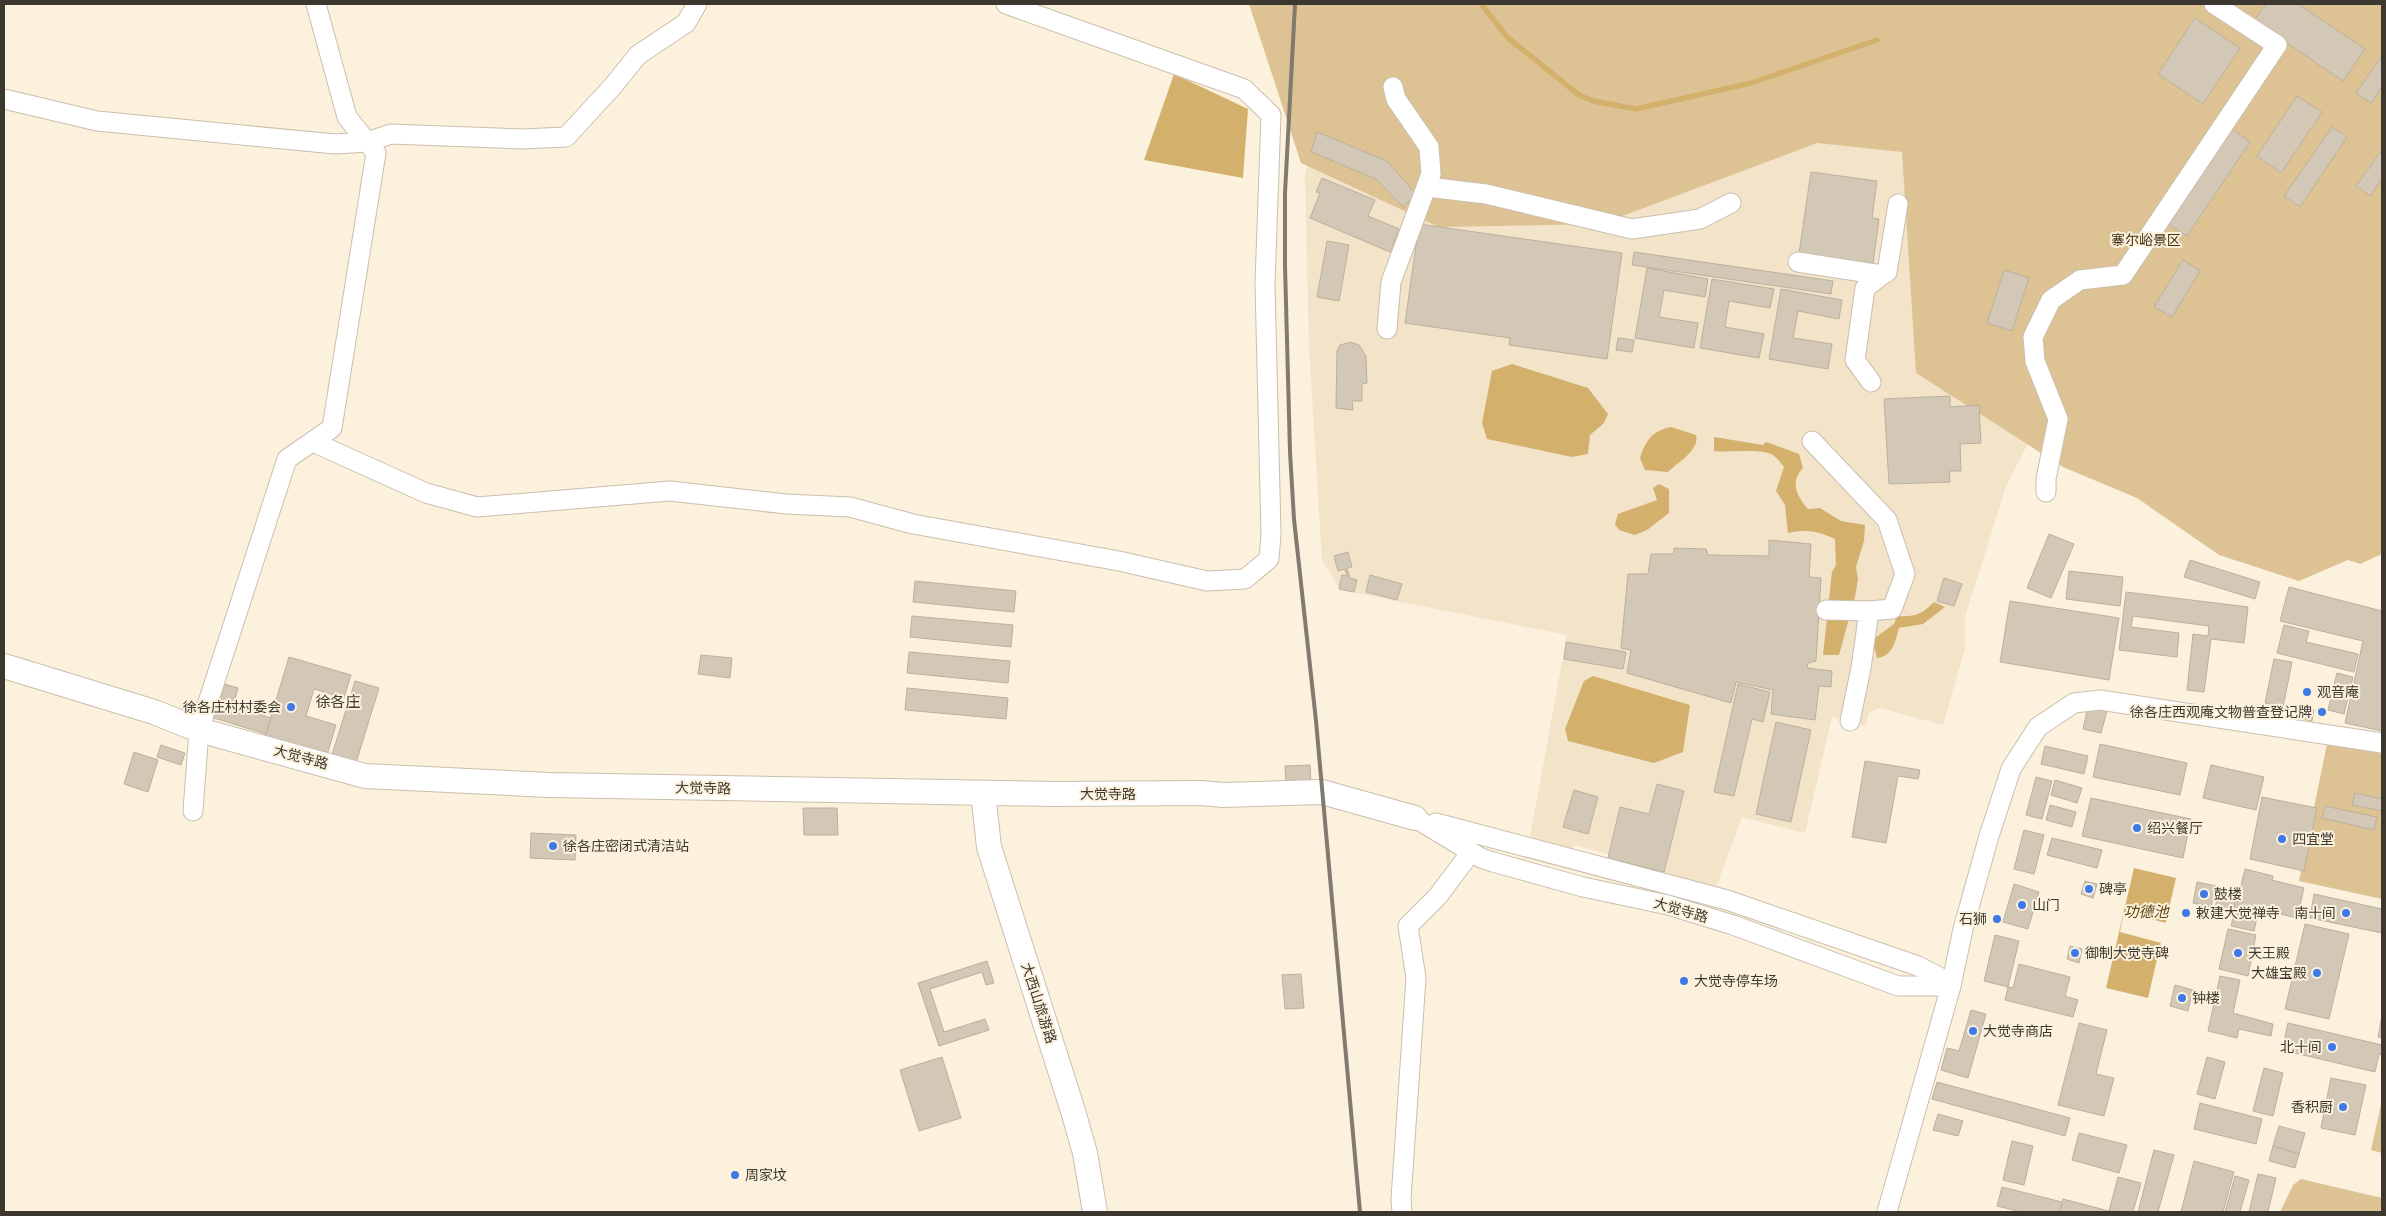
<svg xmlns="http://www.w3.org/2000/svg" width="2386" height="1216" viewBox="0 0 2386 1216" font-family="Arial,'Noto Sans SC',sans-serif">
	<rect width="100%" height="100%" fill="#fcf1dd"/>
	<polygon fill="#f2e3c9" points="1315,132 1816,143 1893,134 2034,432 2006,486 1965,617 1965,648 1943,725 1880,708 1869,712 1865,726 1832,717 1805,833 1742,817 1716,887 1608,858 1608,854 1574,845 1572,849 1530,837 1567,635 1340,590 1322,560 1309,346 1305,176"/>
	<g fill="#ddc394">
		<polygon points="1249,4 2382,4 2382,554 2360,564 2348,560 2299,581 2219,555 2137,498 2063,467 1916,373 1902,152 1817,143 1601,224 1439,227 1301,163"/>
		<polygon points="2327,744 2382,754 2382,899 2299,881"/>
		<polygon points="2382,1100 2382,1153 2371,1150"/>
		<polygon points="2301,1179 2382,1198 2382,1212 2280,1212 2293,1185"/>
	</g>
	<g fill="#d4b06d">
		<polygon points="1174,74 1248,109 1243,178 1144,160"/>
		<polygon points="1512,364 1588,388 1608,414 1604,423 1590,435 1588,454 1572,457 1487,439 1482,423 1492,371"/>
		<path d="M1671 427 1696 435C1700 450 1678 462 1668 472L1645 470 1640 458C1646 440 1652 431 1671 427Z"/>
		<path d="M1714 437 1763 445 1766 442 1799 454 1803 468C1790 482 1796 495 1808 509L1820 508 1841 521 1865 525 1864 541 1856 567 1858 579 1855 597 1839 655H1823L1832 572 1836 565 1835 539C1817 531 1807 529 1788 533L1785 505 1776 491 1784 467C1781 463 1777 458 1773 455 1760 448 1729 453 1714 451Z"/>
		<polygon points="1659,484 1669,489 1669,513 1647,530 1635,535 1619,530 1615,524 1618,514 1657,500 1653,488"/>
		<path d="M1934 602 1945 607 1923 624 1899 628C1895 642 1893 656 1877 658L1872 640 1894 624 1897 616C1915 617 1921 615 1934 602Z"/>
		<polygon points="1593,676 1690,705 1683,752 1654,763 1568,741 1565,729 1584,681"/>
		<polygon points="2134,868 2176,878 2148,998 2106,988"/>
	</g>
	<polygon fill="#fcf1dd" points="2124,912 2166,923 2161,943 2120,932"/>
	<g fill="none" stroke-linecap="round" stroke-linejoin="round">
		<polyline stroke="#d4b06d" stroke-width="5.5" points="1481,4 1508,38 1579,95 1593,101 1636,109 1751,83 1877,40"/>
	</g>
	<g fill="#d3c8b6" stroke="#bbb09e">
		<polygon points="2266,4 2298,4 2365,49 2343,81 2254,21"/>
		<polygon points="2195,18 2240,48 2203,104 2158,74"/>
		<polygon points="2381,57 2382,87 2371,103 2356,93"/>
		<polygon points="2297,96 2322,112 2281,173 2257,156"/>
		<polygon points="2332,127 2347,137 2300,207 2284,196"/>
		<polygon points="2230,128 2250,142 2187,236 2167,223"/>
		<polygon points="1317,132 1387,161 1416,194 1403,207 1376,179 1311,152"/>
		<polygon points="2382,150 2382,178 2370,196 2356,186"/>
		<polygon points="1811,172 1877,181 1872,218 1879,219 1873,263 1799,253"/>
		<polygon points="1322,178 1375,200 1368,216 1399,229 1390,252 1310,218 1320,193 1316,192"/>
		<polygon points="1419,224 1622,253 1607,359 1509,345 1510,338 1405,323"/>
		<polygon points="1327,241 1349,245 1339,301 1317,297"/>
		<polygon points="1634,252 1833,281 1831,294 1632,265"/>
		<polygon points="2183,260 2200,271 2172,317 2154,307"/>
		<polygon points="1647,268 1708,279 1705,297 1664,290 1659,317 1698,323 1694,348 1635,338"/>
		<polygon points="2004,270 2029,278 2012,331 1987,323"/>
		<polygon points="1712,279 1774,289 1770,308 1729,301 1725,327 1764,334 1759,358 1700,348"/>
		<polygon points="1781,289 1842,300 1839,319 1798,311 1793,338 1832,344 1828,369 1769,359"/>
		<polygon points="1618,338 1634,340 1632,352 1616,350"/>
		<polygon points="1351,342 1359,345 1366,356 1367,383 1362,384 1362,401 1352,401 1353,410 1336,408 1337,351 1340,345"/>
		<polygon points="1950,396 1950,407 1979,405 1981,443 1960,444 1961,471 1949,471 1950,482 1889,484 1884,399"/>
		<polygon points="2049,534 2074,544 2051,598 2027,588"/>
		<polygon points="1769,540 1811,544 1809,577 1821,578 1816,661 1808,663 1807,668 1832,671 1831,687 1819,686 1815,720 1771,714 1773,690 1736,682 1731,703 1627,673 1631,650 1621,648 1628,574 1648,574 1651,554 1674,554 1674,548 1706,549 1708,555 1769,556"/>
		<polygon points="1348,552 1352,567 1347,568 1350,578 1357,580 1354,592 1339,589 1342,575 1347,576 1345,569 1338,571 1334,556"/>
		<polygon points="2190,560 2260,582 2255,599 2184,577"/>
		<polygon points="2069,571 2123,577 2120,606 2066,599"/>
		<polygon points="1370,575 1402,584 1397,600 1366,592"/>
		<polygon points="1944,578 1962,584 1954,606 1937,601"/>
		<polygon points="915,581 1016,591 1014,612 913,602"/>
		<polygon points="2289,587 2382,611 2382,731 2345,723 2363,641 2280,621"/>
		<polygon points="2126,592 2248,607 2244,643 2211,639 2204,692 2187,690 2193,634 2208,636 2209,626 2133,616 2131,627 2179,633 2177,657 2119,650"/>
		<polygon points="2010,601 2119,618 2109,680 2000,662"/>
		<polygon points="912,616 1013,625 1011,647 910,637"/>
		<polygon points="2284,625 2309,631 2306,642 2358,654 2354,672 2277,653"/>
		<polygon points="1566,642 1626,652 1623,669 1564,659"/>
		<polygon points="909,652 1010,661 1008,683 907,673"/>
		<polygon points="701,655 732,658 730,678 698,674"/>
		<polygon points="289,657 351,675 344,698 314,689 306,716 336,725 327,755 265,736"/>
		<polygon points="2274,659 2292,662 2283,707 2265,703"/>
		<polygon points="2337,673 2353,677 2344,714 2328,710"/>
		<polygon points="355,681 379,688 355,766 331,758"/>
		<polygon points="224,684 238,688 233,706 271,718 266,734 214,718"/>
		<polygon points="1738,684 1770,692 1763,722 1752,719 1734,796 1714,792"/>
		<polygon points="907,688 1008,698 1006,719 905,710"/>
		<polygon points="2089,702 2108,707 2101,733 2083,729"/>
		<polygon points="2298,706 2314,710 2312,721 2295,717"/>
		<polygon points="1776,722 1811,730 1791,822 1756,814"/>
		<polygon points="2100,744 2187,763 2180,795 2093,777"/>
		<polygon points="161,745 185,753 181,765 157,757"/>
		<polygon points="2045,746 2088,756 2084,774 2041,764"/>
		<polygon points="134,752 158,760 148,792 124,784"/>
		<polygon points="1865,761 1920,770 1918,779 1898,776 1886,843 1852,837"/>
		<polygon points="1310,765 1311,782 1286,784 1285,766"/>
		<polygon points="2211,765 2264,777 2256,810 2203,798"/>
		<polygon points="2036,777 2052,781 2042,819 2026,815"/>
		<polygon points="2055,780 2082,788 2077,803 2051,795"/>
		<polygon points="1657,784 1684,791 1664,872 1608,858 1620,807 1649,814"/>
		<polygon points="1574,790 1598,797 1588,834 1563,827"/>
		<polygon points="2355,793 2382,799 2382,811 2352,805"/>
		<polygon points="2262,797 2317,808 2304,871 2250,859"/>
		<polygon points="2091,798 2191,819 2183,858 2082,836"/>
		<polygon points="2050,805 2076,812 2072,827 2046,820"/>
		<polygon points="2325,806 2377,817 2374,830 2322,818"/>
		<polygon points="803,808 837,808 838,835 804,835"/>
		<polygon points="2024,830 2044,835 2034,874 2014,869"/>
		<polygon points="531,833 576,835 575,860 530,858"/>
		<polygon points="2052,838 2102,850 2097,868 2047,855"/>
		<polygon points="2245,869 2273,876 2272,880 2304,888 2297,918 2259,909 2254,931 2231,926"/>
		<polygon points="2085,881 2097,884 2093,898 2081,894"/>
		<polygon points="2197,882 2216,886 2211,907 2193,903"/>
		<polygon points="2014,884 2039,892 2028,929 2003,922"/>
		<polygon points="2218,894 2236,899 2233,912 2215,908"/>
		<polygon points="2314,894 2382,909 2382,933 2310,918"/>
		<polygon points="2305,924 2349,934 2329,1019 2285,1009"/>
		<polygon points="2228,929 2256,935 2248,976 2219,969"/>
		<polygon points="1995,935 2019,941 2008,987 1984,981"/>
		<polygon points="2070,946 2082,949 2079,963 2067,959"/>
		<polygon points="987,961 994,983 986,985 982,972 930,989 944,1032 985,1019 989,1030 939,1046 918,983"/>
		<polygon points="2019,964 2070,977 2065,996 2078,1000 2073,1017 2005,1000 2008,987 2013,988"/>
		<polygon points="1301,974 1304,1008 1285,1009 1282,975"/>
		<polygon points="2220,976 2240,980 2233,1013 2273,1024 2271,1036 2239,1029 2237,1038 2208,1031"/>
		<polygon points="2175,985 2193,990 2188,1011 2170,1006"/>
		<polygon points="1971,1010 1986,1014 1968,1078 1941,1070 1947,1048 1959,1051"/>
		<polygon points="2382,1016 2382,1038 2378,1037"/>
		<polygon points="2079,1023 2107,1030 2096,1074 2114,1078 2104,1116 2058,1105"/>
		<polygon points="2288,1023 2382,1045 2382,1055 2379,1054 2375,1072 2282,1050"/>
		<polygon points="942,1057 961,1118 919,1131 900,1070"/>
		<polygon points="2207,1057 2225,1062 2215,1099 2197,1094"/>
		<polygon points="2264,1068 2283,1073 2273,1116 2253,1111"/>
		<polygon points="2331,1078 2366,1085 2355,1135 2321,1128"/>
		<polygon points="1937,1082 2070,1118 2065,1136 1932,1099"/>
		<polygon points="2200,1103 2262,1119 2256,1144 2194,1129"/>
		<polygon points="1938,1114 1963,1121 1958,1136 1933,1130"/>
		<polygon points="2279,1126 2305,1133 2299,1154 2273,1146"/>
		<polygon points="2079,1133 2127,1145 2119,1173 2072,1160"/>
		<polygon points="2012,1141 2033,1146 2024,1185 2003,1180"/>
		<polygon points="2273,1146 2299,1154 2295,1168 2269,1161"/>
		<polygon points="2154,1150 2174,1155 2158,1212 2138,1212"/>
		<polygon points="2194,1161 2234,1172 2223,1212 2181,1212"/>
		<polygon points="2258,1174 2276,1178 2268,1212 2249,1212"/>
		<polygon points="2235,1176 2249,1180 2240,1212 2225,1212"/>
		<polygon points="2118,1177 2141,1183 2133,1212 2109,1211"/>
		<polygon points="2002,1187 2062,1202 2060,1212 2021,1212 1997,1206"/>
		<polygon points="2063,1199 2109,1211 2115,1212 2060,1212"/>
	</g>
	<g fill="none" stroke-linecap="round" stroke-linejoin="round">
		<defs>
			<g id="minor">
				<polyline points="4,99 97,121 335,144 367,142 391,134 522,139 566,137 613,86 638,55 686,23 697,4"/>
				<polyline points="1427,187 1486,194 1632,229 1700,219 1731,203"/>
				<polyline points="1798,262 1882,275 1865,288 1855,360 1871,382"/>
				<polyline points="1882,275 1887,272 1898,204"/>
				<polyline points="1387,329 1391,282 1431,174 1429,147 1396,99 1393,87"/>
				<polyline points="1812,441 1887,520 1905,574 1892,609 1869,611"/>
				<polyline points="313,442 426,493 477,507 670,491 786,504 850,507 913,524 1119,561 1207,581 1245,579 1269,559 1271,534 1265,284 1271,115 1244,89 1006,4"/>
				<polyline points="2046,492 2046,479 2058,419 2035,361 2033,337 2051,300 2080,280 2123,275 2277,45 2214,4"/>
				<polyline points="1826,610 1869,611 1861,668 1850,721"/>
				<polyline points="193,811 199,730 287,459 332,428 376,153 347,117 316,4"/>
				<polyline points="1415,818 1481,858 1493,862 1583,887 1668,905 1733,925 1898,986 1951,986"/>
				<polyline points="1436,823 1727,900 1918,966 1939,977 1951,986"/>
				<polyline points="1402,1212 1401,1199 1416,978 1408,926 1438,896 1471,852"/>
				<polyline points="1887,1212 1951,986 1963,929 1989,836 2011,769 2038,727 2074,703 2100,700 2382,743"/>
			</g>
			<g id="tertiary">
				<polyline points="4,666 154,712 199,730 365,776 549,785 1053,794 1200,793 1224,795 1322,792 1415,818"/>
				<polyline points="983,793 989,847 1073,1111 1085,1153 1095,1212"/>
			</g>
		</defs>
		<use href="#minor" stroke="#cabfad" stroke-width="21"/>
		<use href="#tertiary" stroke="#cabfad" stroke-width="26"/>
		<use href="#minor" stroke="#fff" stroke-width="19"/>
		<use href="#tertiary" stroke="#fff" stroke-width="24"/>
		<polyline stroke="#817a6e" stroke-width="4" points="1295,4 1285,193 1285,266 1290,452 1294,519 1316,721 1360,1212"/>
	</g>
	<g fill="#3e79e8" stroke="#fcf1dd" stroke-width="2">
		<circle cx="2307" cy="692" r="5"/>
		<circle cx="291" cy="707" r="5"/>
		<circle cx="2322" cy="712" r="5"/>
		<circle cx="2137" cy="828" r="5"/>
		<circle cx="2282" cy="839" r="5"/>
		<circle cx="553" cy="846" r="5"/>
		<circle cx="2089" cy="889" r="5"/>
		<circle cx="2204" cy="894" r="5"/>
		<circle cx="2022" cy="905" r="5"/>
		<circle cx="2186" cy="913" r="5"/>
		<circle cx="2346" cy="913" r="5"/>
		<circle cx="1997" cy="919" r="5"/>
		<circle cx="2075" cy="953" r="5"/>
		<circle cx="2238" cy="953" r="5"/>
		<circle cx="2317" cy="973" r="5"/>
		<circle cx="1684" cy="981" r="5"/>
		<circle cx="2182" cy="998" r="5"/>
		<circle cx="1973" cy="1031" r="5"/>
		<circle cx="2332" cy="1047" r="5"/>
		<circle cx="2343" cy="1107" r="5"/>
		<circle cx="735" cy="1175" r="5"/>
	</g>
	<g text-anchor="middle" stroke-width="4" stroke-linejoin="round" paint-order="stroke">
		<g font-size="14" fill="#423215" stroke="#fcf1dd">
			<text x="2146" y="245">寨尔峪景区</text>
		</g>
		<g font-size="14" fill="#3c3830" stroke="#fcf1dd" text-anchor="start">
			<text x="2317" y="697">观音庵</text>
			<text x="281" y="712" text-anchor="end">徐各庄村村委会</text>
			<text x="2312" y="717" text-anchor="end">徐各庄西观庵文物普查登记牌</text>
			<text x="2147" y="833">绍兴餐厅</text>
			<text x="2292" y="844">四宜堂</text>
			<text x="563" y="851">徐各庄密闭式清洁站</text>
			<text x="2099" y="894">碑亭</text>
			<text x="2214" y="899">鼓楼</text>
			<text x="2032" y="910">山门</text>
			<text x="2196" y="918">敕建大觉禅寺</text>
			<text x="2336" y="918" text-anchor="end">南十间</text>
			<text x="1987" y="924" text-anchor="end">石狮</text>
			<text x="2085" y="958">御制大觉寺碑</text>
			<text x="2248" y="958">天王殿</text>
			<text x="2307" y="978" text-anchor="end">大雄宝殿</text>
			<text x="1694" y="986">大觉寺停车场</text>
			<text x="2192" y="1003">钟楼</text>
			<text x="1983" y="1036">大觉寺商店</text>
			<text x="2322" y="1052" text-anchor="end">北十间</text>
			<text x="2333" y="1112" text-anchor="end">香积厨</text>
			<text x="745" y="1180">周家坟</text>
		</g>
		<g font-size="14" fill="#3c3830" stroke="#fcf1dd">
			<text transform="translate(301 757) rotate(15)" y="5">大觉寺路</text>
			<text transform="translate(703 788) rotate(1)" y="5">大觉寺路</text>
			<text x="1108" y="799">大觉寺路</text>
			<text transform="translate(1681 910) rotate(16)" y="5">大觉寺路</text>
			<text transform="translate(1039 1003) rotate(72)" y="5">大西山旅游路</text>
		</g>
		<g font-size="15" fill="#3c3830" stroke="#fcf1dd">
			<text x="338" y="707">徐各庄</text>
		</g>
		<g font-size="15" font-style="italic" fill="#5e4511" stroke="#fcf1dd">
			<text x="2146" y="917">功德池</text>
		</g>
	</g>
	<rect width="2386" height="1216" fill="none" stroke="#3c3830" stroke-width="10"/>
</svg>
